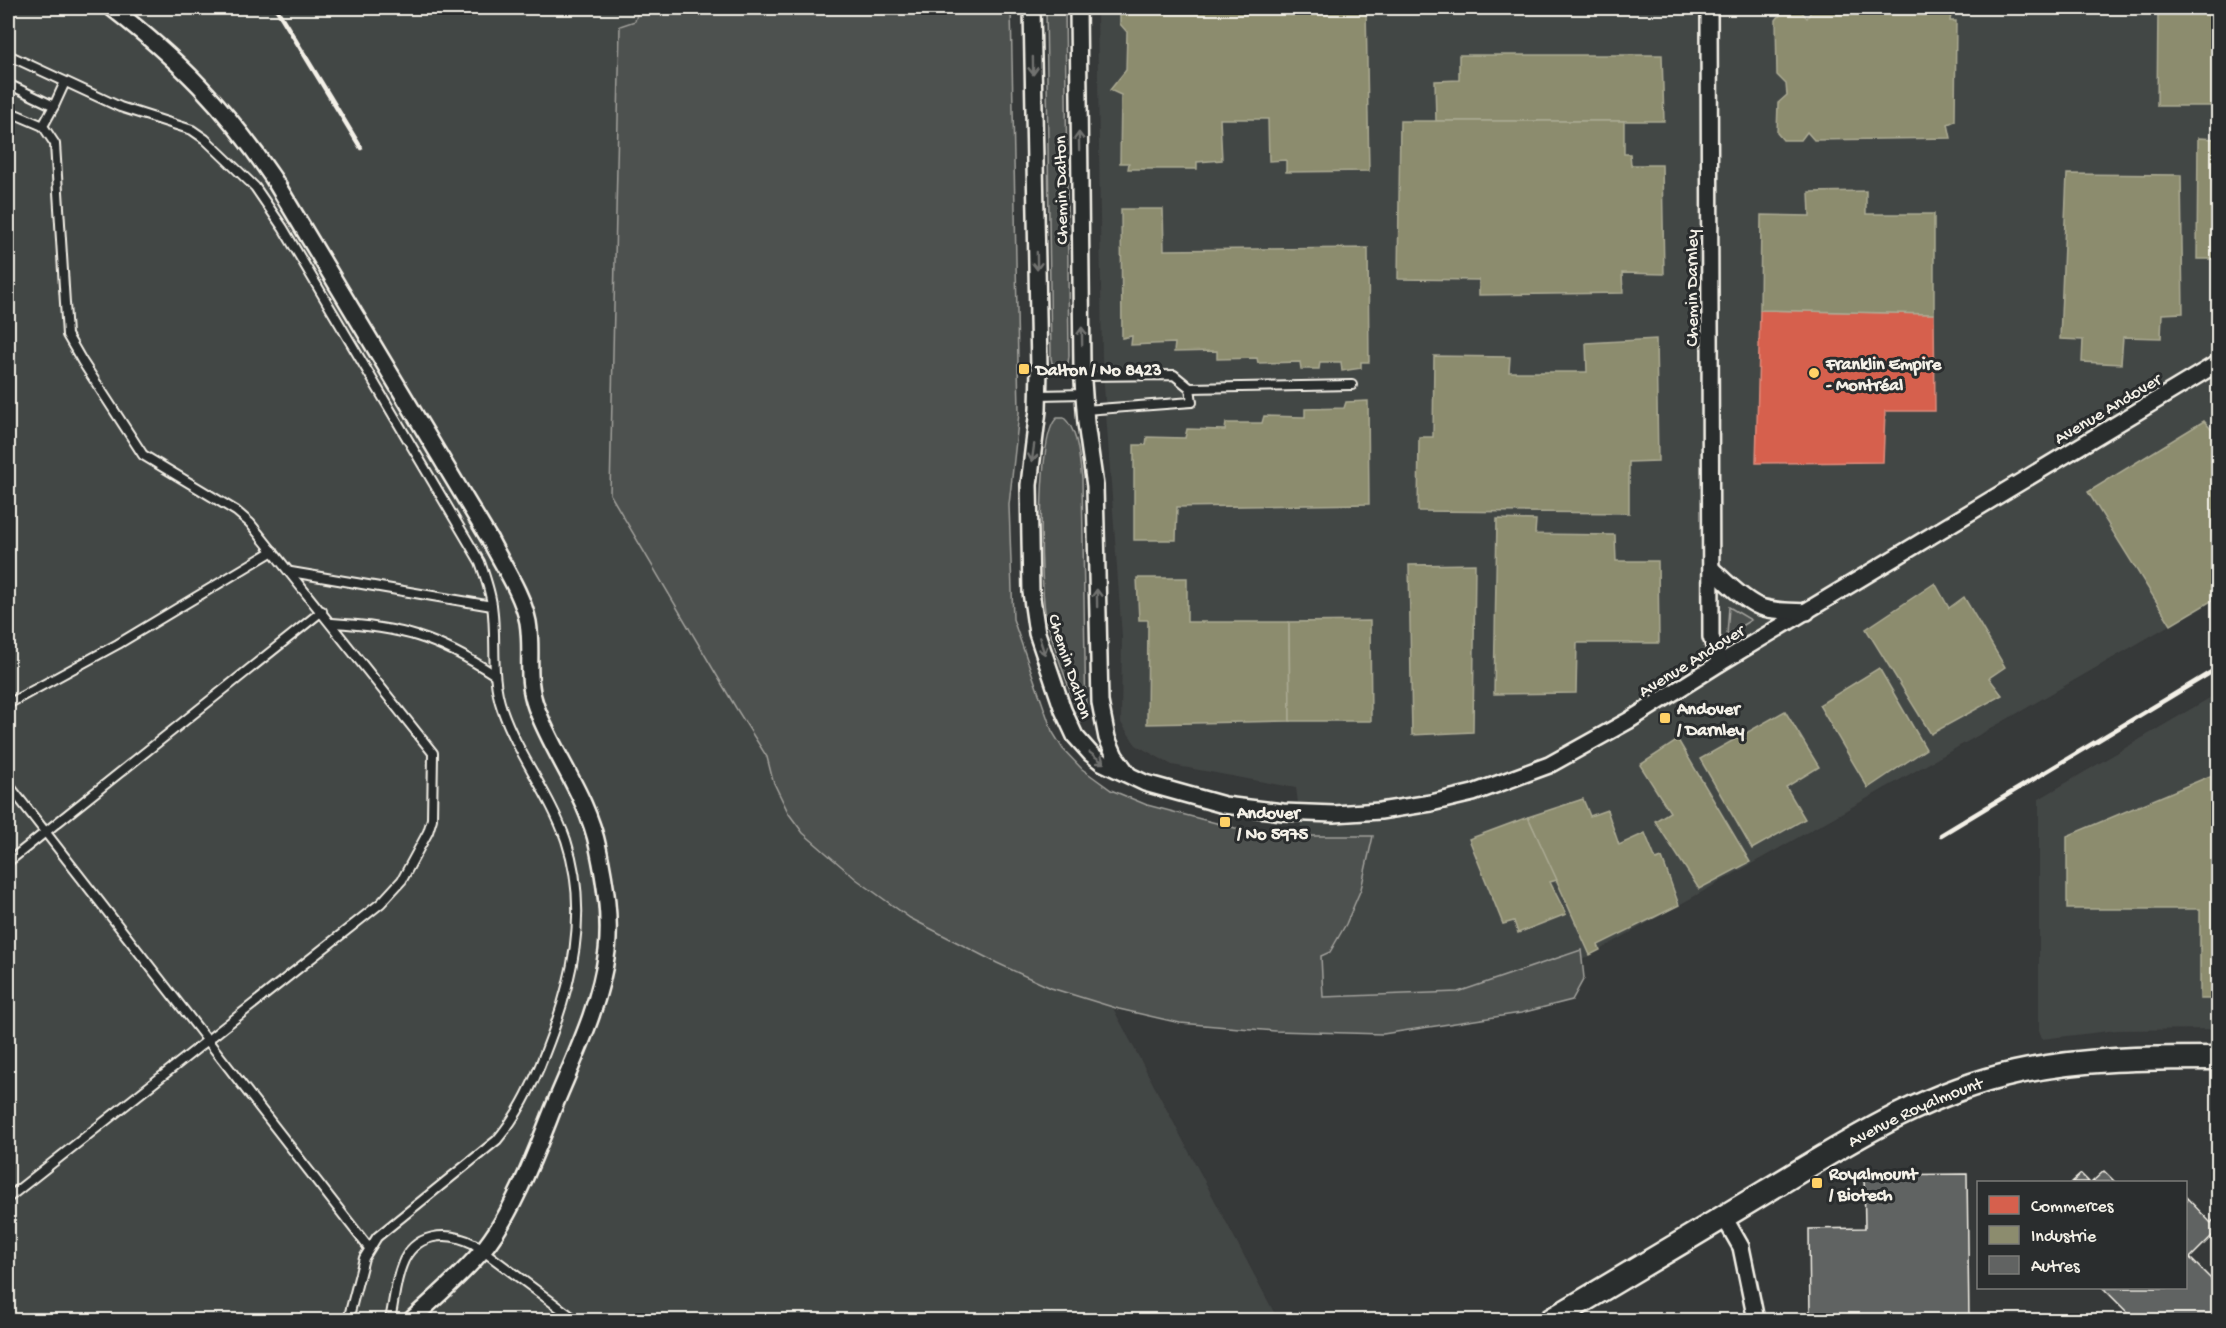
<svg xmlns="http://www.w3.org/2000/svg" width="2226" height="1328" viewBox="0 0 2226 1328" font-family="'Gochi Hand',sans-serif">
	<rect width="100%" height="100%" fill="#363939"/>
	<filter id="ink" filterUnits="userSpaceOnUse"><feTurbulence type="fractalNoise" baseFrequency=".0167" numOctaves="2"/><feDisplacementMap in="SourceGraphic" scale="12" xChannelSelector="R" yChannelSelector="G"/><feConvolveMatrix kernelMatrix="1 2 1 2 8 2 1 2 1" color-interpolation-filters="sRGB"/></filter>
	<g filter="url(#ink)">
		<g fill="#434645">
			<polygon points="8,8 671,8 1096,976 1278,1320 8,1320"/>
			<polygon points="1097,8 2218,8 2218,597 2023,710 1492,1011 1326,1022 1296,788 1172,765 1136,745 1121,723 1122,637 1102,358"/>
			<polygon points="2218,693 2218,1029 2117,1030 2042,1039 2039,1031 2039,799"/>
		</g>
		<g fill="#4e514f" stroke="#a1a19c" stroke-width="1.5">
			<polygon points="639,8 1011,8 1019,413 1009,505 1013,619 1052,731 1063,749 1082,769 1111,790 1147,805 1239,829 1309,836 1373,836 1361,889 1346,924 1330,952 1321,956 1323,997 1458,992 1581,950 1584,978 1572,1000 1521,1013 1383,1034 1275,1031 1180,1023 1119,1009 1051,988 997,963 910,918 856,879 803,833 789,814 773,781 767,757 736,708 610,494 620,26 635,21"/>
			<polygon points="1046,8 1065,8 1069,356 1068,363 1065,366 1057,366 1052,363 1051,358"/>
			<path d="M1057 418H1064C1079 431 1079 460 1082 478L1086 720 1082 722C1069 688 1055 653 1046 617 1040 588 1036 435 1057 418Z"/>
			<polygon points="1729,607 1751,620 1727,635"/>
		</g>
		<polygon fill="#d6604d" stroke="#df8c7c" stroke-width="1.5" points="1760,310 1934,314 1935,411 1885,411 1883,462 1756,463"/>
		<g fill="#8c8c6e" stroke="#abaa93" stroke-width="1.5">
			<polygon points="1120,8 1366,8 1369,171 1286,172 1286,160 1269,161 1268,119 1220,119 1222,160 1197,162 1197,169 1128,169 1129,163 1120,163 1121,95 1110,90 1126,70 1127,32 1120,24"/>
			<polygon points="1813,8 1952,8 1950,21 1956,21 1955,121 1948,124 1951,138 1814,140 1807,132 1801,140 1783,140 1777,133 1778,103 1787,95 1786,84 1777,75 1776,20 1784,10 1801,11 1807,18"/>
			<polygon points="2158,8 2218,8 2218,106 2157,106"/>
			<polygon points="1459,55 1662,55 1664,121 1436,121 1435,81 1459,80"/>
			<polygon points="1400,121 1624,121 1624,154 1630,154 1631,165 1662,165 1664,274 1622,273 1623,293 1479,295 1479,280 1398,279"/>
			<polygon points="2198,138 2218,139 2218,259 2197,259"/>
			<polygon points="2067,174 2181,175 2183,313 2162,314 2161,338 2123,337 2121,364 2082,362 2083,340 2060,339"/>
			<polygon points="1866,191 1866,214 1934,214 1934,314 1760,310 1761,215 1810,216 1809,192"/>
			<polygon points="1121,209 1163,209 1164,250 1368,248 1369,362 1361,362 1361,368 1342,371 1341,362 1320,362 1319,369 1301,369 1300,362 1258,363 1257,358 1217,359 1217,351 1174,352 1175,343 1131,345 1132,336 1122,338"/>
			<polygon points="1656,339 1658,461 1629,462 1629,513 1418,511 1419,437 1433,437 1434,356 1510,357 1509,372 1587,372 1586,343"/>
			<polygon points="1368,401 1369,504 1177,507 1176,540 1134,540 1134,445 1146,445 1147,437 1185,438 1187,429 1225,430 1226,423 1262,423 1264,416 1305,417 1305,409 1344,408 1346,402"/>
			<polygon points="2218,413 2218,597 2171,625 2088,492 2204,421 2211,429 2218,426 2213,416"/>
			<polygon points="1497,519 1536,520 1535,534 1615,535 1616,561 1658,561 1659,643 1577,643 1576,693 1494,694"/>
			<polygon points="1475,564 1473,732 1412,735 1409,565"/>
			<polygon points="1137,578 1187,578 1187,622 1289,622 1290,721 1147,724 1148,620 1139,620"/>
			<polygon points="1935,583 1949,608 1964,597 2005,667 1989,678 2002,695 1931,734 1866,629"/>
			<polygon points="1370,621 1371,721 1290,721 1289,622"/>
			<polygon points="1879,668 1926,749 1868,788 1819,705"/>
			<polygon points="1785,711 1819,767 1786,787 1805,819 1752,849 1700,759"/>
			<polygon points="1678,740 1750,862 1699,889 1655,821 1670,812 1640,765"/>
			<polygon points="2210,776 2218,776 2218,999 2200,999 2200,909 2067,909 2067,836"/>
			<polygon points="1583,799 1590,816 1607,810 1619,845 1645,833 1656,860 1662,858 1679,905 1598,945 1600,950 1590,955 1528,817"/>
			<polygon points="1528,817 1557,880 1550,882 1566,914 1518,933 1514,921 1503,924 1469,839"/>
		</g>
		<g fill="#616362" stroke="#f4f1e8" stroke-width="1.5">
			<polygon points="2104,1171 2115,1182 2092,1182"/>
			<polygon points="1967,1174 1969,1320 1916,1320 1916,1318 1885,1318 1885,1320 1810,1320 1809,1229 1865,1228 1864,1175"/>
			<polygon points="2081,1174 2089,1182 2072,1182"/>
			<polygon points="2186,1197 2211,1223 2218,1215 2218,1230 2190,1258 2218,1286 2218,1320 2135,1320 2103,1288 2186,1288"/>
			<rect x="1885" y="1318" width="31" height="2"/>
		</g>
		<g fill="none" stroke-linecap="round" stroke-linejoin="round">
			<defs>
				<g id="lane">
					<path d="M8 55 120 107 192 130 205 139 255 187 283 228 480 562C485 576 490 590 492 605 497 640 490 675 502 709 518 755 550 794 566 840 590 912 572 985 545 1053 533 1085 519 1114 497 1140L377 1237 364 1258 348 1320"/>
					<polyline points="8,84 54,106 43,126 55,144 67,335 82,361 143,455 236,511 250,523 433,753 432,819 428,832 402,880 381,903 8,1198"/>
					<polyline points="54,106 65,82"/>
					<polyline points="8,111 43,126"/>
					<polyline points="1083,376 1174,375 1190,388 1192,402 1085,410"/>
					<polyline points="1190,388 1352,385"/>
					<polyline points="1039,395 1084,394"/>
					<polyline points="291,572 492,606"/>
					<path d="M332 623C401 627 437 637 495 675"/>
					<polyline points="8,704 118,644 273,551"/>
					<polyline points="8,784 369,1248"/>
					<polyline points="8,862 322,611"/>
					<path d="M390 1320C394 1302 395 1282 402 1265 414 1233 447 1230 474 1244L576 1320"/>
				</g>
				<g id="street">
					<path d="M112 8C179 60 225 107 273 178L490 540C503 566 522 593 528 622 533 652 525 677 536 707 554 756 587 795 598 848 605 881 611 917 607 951 600 1007 574 1058 553 1109 536 1152 512 1216 482 1251 461 1276 435 1298 411 1320"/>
					<polyline points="1032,8 1039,368 1038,410 1029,485 1031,592 1037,633 1063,710 1075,736 1091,754 1101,762 1145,783 1224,805 1283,812 1334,814 1380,811 1431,803 1473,793 1549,765 1628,721 1720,663 2218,363"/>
					<polyline points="1078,8 1082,367 1086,423 1095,486 1100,702 1107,738 1115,756 1128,774"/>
					<polyline points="1709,8 1711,637 1720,663"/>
					<path d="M1712 569C1725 581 1739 596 1756 605 1770 612 1791 611 1807 612"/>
					<polyline points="1724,1217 1741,1247 1756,1320"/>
				</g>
				<g id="secondary">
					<path id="s1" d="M1551 1320C1622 1278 1694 1235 1765 1192 1845 1144 1923 1093 2015 1073 2081 1058 2150 1058 2218 1058"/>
				</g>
			</defs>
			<use href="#lane" stroke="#f4f1e8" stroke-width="12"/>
			<use href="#street" stroke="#f4f1e8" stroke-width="20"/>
			<use href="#secondary" stroke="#f4f1e8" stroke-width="27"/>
			<use href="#lane" stroke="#2a2d2e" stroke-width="8"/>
			<use href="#street" stroke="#2a2d2e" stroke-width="15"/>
			<use href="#secondary" stroke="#2a2d2e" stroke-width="22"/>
			<g stroke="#f4f1e8" stroke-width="4.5">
				<polyline points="276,8 361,148"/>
				<polyline points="1941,835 2218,668"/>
			</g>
		</g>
		<defs><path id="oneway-shaft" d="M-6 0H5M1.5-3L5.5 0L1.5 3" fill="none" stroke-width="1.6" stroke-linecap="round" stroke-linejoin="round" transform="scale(1.5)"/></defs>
		<g stroke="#71726f">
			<use href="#oneway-shaft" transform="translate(1033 66) rotate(89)"/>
			<use href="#oneway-shaft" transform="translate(1079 141) rotate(-91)"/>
			<use href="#oneway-shaft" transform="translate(1037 261) rotate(89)"/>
			<use href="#oneway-shaft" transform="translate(1082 336) rotate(-91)"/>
			<use href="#oneway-shaft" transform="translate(1033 453) rotate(98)"/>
			<use href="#oneway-shaft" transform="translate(1097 598) rotate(-91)"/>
			<use href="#oneway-shaft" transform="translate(1042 646) rotate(72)"/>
			<use href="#oneway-shaft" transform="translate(1097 758) rotate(37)"/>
		</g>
	</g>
	<g fill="#ffd166" stroke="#2a2d2e" stroke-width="2">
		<rect x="1018" y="363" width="12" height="12" rx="3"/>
		<circle cx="1814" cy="373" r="6"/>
		<rect x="1659" y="712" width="12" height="12" rx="3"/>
		<rect x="1219" y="816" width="12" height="12" rx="3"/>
		<rect x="1811" y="1177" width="12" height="12" rx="3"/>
	</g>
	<g text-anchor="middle" stroke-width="6" stroke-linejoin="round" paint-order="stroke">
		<g font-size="18" fill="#f4f1e8" stroke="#2a2d2e">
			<text transform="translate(1060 190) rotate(-91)" y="6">Chemin Dalton</text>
			<text transform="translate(1691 288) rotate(-90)" y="6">Chemin Darnley</text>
			<text transform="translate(2107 408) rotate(-31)" y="6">Avenue Andover</text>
			<text transform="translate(1691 660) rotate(-32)" y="6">Avenue Andover</text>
			<text transform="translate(1071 666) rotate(72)" y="6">Chemin Dalton</text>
			<text dy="6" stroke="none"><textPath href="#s1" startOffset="420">Avenue Royalmount</textPath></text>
		</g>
		<g font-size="18" font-weight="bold" fill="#f4f1e8" stroke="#2a2d2e" text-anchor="start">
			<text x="1826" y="369">Franklin Empire<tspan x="1826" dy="21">- Montréal</tspan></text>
			<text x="1036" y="375">Dalton / No 8423</text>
			<text x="1677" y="714">Andover<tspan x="1677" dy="21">/ Darnley</tspan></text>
			<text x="1237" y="818">Andover<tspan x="1237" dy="21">/ No 5975</tspan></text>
			<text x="1829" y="1179">Royalmount<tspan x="1829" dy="21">/ Biotech</tspan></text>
		</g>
	</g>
	<rect width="2226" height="1328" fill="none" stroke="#2a2d2e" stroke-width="30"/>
	<rect x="15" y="15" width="2196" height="1298" fill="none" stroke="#f4f1e8" stroke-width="2" filter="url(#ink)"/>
	<rect x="1977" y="1181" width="210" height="108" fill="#2a2d2e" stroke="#7b7b78" stroke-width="1.5"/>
	<rect x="1989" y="1196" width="30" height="18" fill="#d6604d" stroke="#7b7b78" stroke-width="1.5"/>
	<text x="2031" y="1211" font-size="18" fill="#f4f1e8">Commerces</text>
	<rect x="1989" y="1226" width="30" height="18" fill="#8c8c6e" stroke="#7b7b78" stroke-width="1.5"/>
	<text x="2031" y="1241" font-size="18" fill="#f4f1e8">Industrie</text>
	<rect x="1989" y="1256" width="30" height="18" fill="#616362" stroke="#7b7b78" stroke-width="1.5"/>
	<text x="2031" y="1271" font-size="18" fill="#f4f1e8">Autres</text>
</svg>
